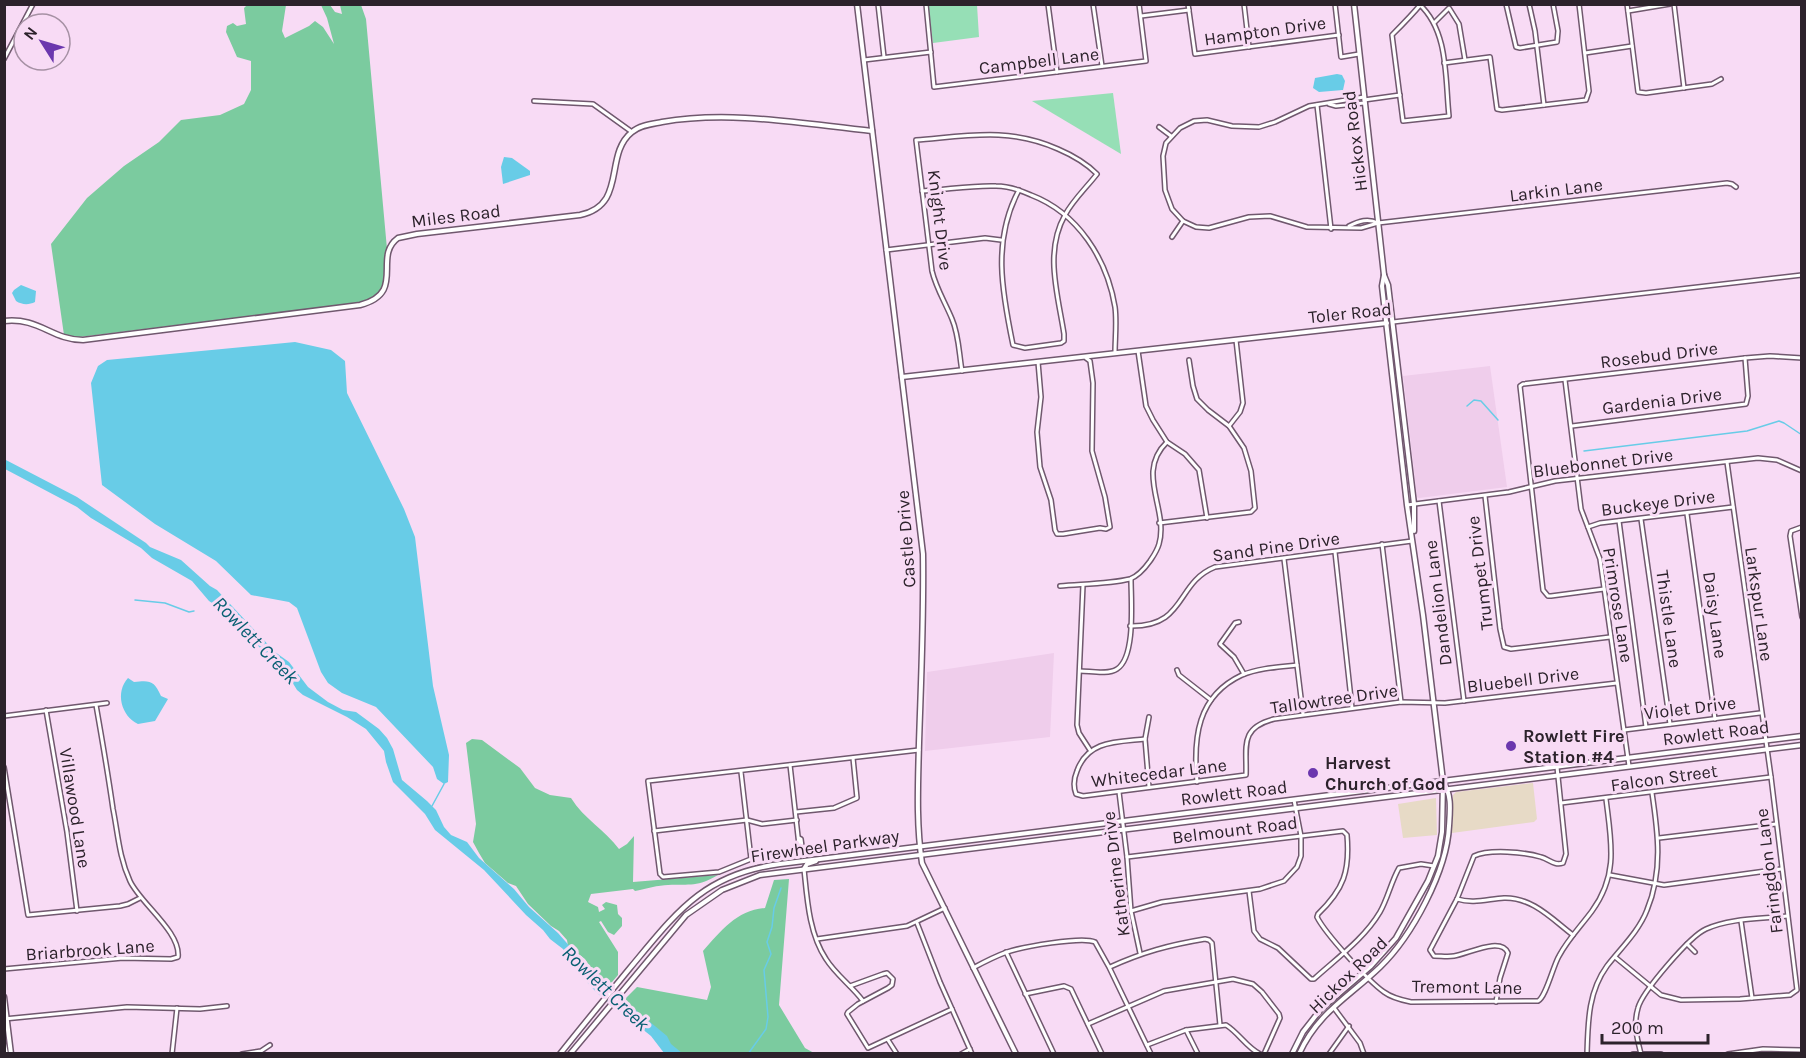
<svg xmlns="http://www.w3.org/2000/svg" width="1806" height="1058" viewBox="0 0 1806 1058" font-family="Karla,sans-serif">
	<rect width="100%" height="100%" fill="#f8dbf5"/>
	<g fill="#e7dac6">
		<polygon points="1533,783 1537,819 1534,822 1452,833 1453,795 1456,792"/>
		<polygon points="1436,798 1437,835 1403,838 1398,804"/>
	</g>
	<g fill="#efcdeb">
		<polygon points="1490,366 1507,487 1419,498 1417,497 1403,376"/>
		<polygon points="1054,653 1050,737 925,751 927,672"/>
	</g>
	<g fill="#96dfb6">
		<polygon points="928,5 977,5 979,37 933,43"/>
		<polygon points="1113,93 1121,154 1032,101"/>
	</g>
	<g fill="#7bcb9f">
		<path d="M247 5H286L282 31 285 38 309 26 315 21 323 27 334 44 327 18 321 5H330L335 12 342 14 340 5H361L366 19 387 249C385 275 391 294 360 303L71 338 64 335 51 244 87 198 124 166 159 142 181 120 220 115 244 104 251 90V61L237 57 226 32 227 26 233 23 237 26 246 24 244 8Z"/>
		<path d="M472 739 482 740 520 768 535 788 550 795 571 798C584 819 605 830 619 849L627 844 634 836 633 882 718 875C698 887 690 884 668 885 659 885 645 889 635 891L633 889 591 894 588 902 598 907 599 912 605 909 602 905 606 902 617 905 618 914 622 918V926L614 935 608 932 601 921 599 922 618 952V975L607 988 592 975 590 967 585 959 568 946 567 940 559 931 551 926 528 904 516 886 508 883 485 863 479 853 473 842 476 824 466 743Z"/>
		<path d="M789 879 779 1005 805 1048 814 1053H676L621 1003 637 987 707 1000 711 987 703 951C721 931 737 910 765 908L774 880Z"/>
	</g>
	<g fill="#68cce7">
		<polygon points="1337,74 1342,75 1345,81 1343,90 1319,92 1313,88 1315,78"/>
		<polygon points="504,157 512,158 530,171 530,175 503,184 501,167"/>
		<path d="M21 285 36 291 35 302C29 305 22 305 16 301L12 293 14 290Z"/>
		<polygon points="295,342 331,350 345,361 347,393 404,509 415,537 433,686 449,755 448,782 444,784 437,779 433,767 376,707 342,693 328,683 321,672 297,608 289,602 251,595 216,561 155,524 102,485 91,383 98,366 107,360"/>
		<polygon points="4,459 77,497 146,543 150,547 181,560 210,586 217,590 275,652 289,662 308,687 328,702 343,710 356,712 379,729 387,738 393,749 402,780 427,801 436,810 444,827 451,835 467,842 479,858 514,889 529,907 558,933 588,967 591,973 667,1036 671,1044 682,1053 664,1053 651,1036 597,993 585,980 563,949 550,939 543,930 526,915 484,870 435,830 425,814 393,782 386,762 384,751 366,729 347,717 303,695 297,690 286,672 257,645 238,620 209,601 192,581 152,558 141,548 91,518 77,507 5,469"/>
		<path d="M128 678 134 682C151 680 154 681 161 696L168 699 155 721 138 724C121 716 115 692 128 678Z"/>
	</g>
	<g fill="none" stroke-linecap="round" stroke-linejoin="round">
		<g stroke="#68cce7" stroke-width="1.5">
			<polyline points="1467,406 1474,400 1481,401 1498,420"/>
			<polyline points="1584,451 1747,431 1779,421 1784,423 1802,435"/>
			<polyline points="135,600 165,603 189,612 194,611"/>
			<polyline points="432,806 444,784"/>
			<polyline points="748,1054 766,1029 768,1017 764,970 771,954 767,942 772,927 774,908 781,888"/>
		</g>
		<defs>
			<g id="minor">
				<polyline points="878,4 884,57"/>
				<polyline points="926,4 934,87 1146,61 1139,4"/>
				<polyline points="1048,4 1057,72"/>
				<polyline points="1093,4 1102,66"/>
				<polyline points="1188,4 1195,54 1339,35"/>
				<polyline points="1244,4 1249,47"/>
				<polyline points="1335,4 1341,57 1359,54"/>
				<path d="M1419 4C1449 31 1445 79 1449 116L1403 121 1392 35C1402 25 1412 15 1421 4"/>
				<polyline points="1506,4 1516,47 1520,48 1557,42 1558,31 1553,4"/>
				<polyline points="1529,4 1535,31 1544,105"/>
				<polyline points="1627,4 1638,92 1646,93 1712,84 1721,79"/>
				<polyline points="1674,4 1684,88"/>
				<polyline points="1628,11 1670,4"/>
				<polyline points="1141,16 1189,10"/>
				<polyline points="1434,23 1449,8 1459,24 1465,60"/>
				<polyline points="1585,53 1632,46"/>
				<polyline points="4,59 33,4"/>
				<polyline points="864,60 931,52"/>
				<polyline points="1444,63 1490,57 1497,109 1502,110 1586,100 1589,91 1579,4"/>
				<polyline points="1364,97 1309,106 1275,122 1259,127 1232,126 1207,120 1194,121 1180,128 1166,143 1163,156 1165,190 1172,209 1183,221 1196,227 1209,228 1249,217 1270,216 1307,227 1361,228 1378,223 1727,183 1732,184 1736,187"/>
				<polyline points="1364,100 1400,95"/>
				<polyline points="534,101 593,104 632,132"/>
				<polyline points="1329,104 1336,106 1364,103"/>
				<polyline points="1317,105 1331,229"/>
				<polyline points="1159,127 1171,136"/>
				<path d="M922 191C946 190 971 185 996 186 1008 186 1020 190 1031 195 1078 213 1107 259 1115 307 1117 322 1115 339 1115 353"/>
				<path d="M1349 226C1359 221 1368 218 1378 223"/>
				<polyline points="1172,237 1183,221"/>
				<polyline points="886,250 985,238 1001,240"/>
				<polyline points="1393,322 1802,275"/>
				<polyline points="1138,351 1146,406 1153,420 1167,442 1185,454 1199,470 1207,518"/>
				<polyline points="1038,362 1041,397 1037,432 1040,467 1051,500 1055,530 1057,534 1063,534 1100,528 1106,529 1110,527 1105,497 1092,451 1093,383 1090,361 1086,358"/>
				<path d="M962 371C959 354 959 335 952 319 945 302 936 288 932 271L916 140C967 136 1009 127 1058 149 1072 155 1086 163 1097 174 1087 187 1073 200 1065 215 1044 252 1058 295 1064 334V341L1061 343 1025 348 1013 345C1002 292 992 240 1019 190"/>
				<polyline points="1565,380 1581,509 1600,559 1629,766"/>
				<polyline points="1229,426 1240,412 1243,403 1236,340"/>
				<polyline points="1572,426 1746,404 1748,396 1745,358"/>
				<polyline points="1485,496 1500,629 1504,647 1511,649 1610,637"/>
				<polyline points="1439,501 1464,701"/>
				<polyline points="1407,505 1509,492 1555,481 1758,458 1777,460 1802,471"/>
				<polyline points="1687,514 1715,719"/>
				<polyline points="1641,519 1670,724"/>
				<polyline points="1619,521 1646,727"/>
				<polyline points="1159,523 1251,512 1255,508 1251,471 1244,448 1229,426 1208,410 1197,399 1193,386 1189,360"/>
				<polyline points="1588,527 1600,523 1733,507"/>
				<polyline points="1802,527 1791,531 1790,536 1802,617"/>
				<polyline points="1382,544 1401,702"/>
				<polyline points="1335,552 1352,708"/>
				<polyline points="1284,559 1303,714"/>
				<polyline points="1083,585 1077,725 1079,733 1090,750"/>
				<path d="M1060 586C1081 584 1109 584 1130 579 1138 576 1145 568 1150 561 1154 555 1157 551 1159 544 1169 509 1135 473 1167 442"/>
				<polyline points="1604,589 1551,596 1548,596 1543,590 1520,386 1523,384 1745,358 1770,356 1802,358"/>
				<polyline points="1239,622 1235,623 1220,644 1234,657 1244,674"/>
				<path d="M1130 626C1187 627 1175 583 1215 567L1412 541"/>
				<polyline points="1177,670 1179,675 1211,700"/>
				<path d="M1080 671C1090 671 1108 675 1117 669 1136 657 1131 600 1131 579"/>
				<polyline points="46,710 67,832 77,911"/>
				<polyline points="4,716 107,703"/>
				<polyline points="1624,730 1760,713"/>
				<path d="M1145 739C1117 742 1088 740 1077 771 1074 778 1073 786 1076 794L1083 796 1246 775C1247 747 1239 728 1274 719L1401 702 1445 703 1617 683"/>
				<polyline points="790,765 800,854 802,855"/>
				<polyline points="4,767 28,915 120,906 128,904 140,898"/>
				<polyline points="741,772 751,859 719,872 663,877 660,874 648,781 919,750"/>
				<path d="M1197 782C1193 738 1197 696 1242 675 1259 668 1279 667 1297 665"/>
				<polyline points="1149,787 1145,739 1149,717"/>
				<polyline points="1119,792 1127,857 1131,911 1140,953"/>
				<polyline points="1561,803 1771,777"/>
				<polyline points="796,812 834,808 857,798 853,758"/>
				<polyline points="654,831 747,820 762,824 797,820"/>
				<polyline points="799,838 801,839 803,854 802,855"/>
				<polyline points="1659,838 1776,824"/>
				<path d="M1127 857 1343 831 1347 835C1350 871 1344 889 1318 914L1317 917C1325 933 1368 981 1384 992 1392 998 1401 1000 1411 1002L1538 1001C1546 997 1553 966 1559 956 1568 939 1581 926 1592 911 1619 874 1611 841 1606 799"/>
				<path d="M804 869C807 898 809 934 826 959 836 975 852 986 863 1001"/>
				<polyline points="1610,875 1664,885 1781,869"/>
				<path d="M1249 891 1254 931 1260 939 1278 948 1311 979H1314C1337 958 1364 939 1380 912 1388 898 1391 882 1399 868L1421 864 1434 866"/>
				<path d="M1457 899C1473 904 1488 899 1504 898 1532 897 1552 919 1573 935"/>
				<polyline points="1131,911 1162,902 1260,889 1284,881 1297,867 1301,856 1301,836 1294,800"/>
				<polyline points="1741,921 1752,998"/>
				<polyline points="917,923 940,982 972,1054"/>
				<polyline points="817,939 907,926 945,908"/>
				<polyline points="1687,944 1695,952"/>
				<polyline points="1006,952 1054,1054"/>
				<polyline points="1615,957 1661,995 1681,1000 1740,999 1790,995 1797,990 1771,777 1727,462"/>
				<path d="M1110 967C1143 952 1169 945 1205 939L1209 940 1212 943 1220 1025"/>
				<path d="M973 968C984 962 996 956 1007 952 1022 947 1082 936 1095 942L1109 967 1151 1054"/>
				<path d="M4 969 123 958 171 959 178 957C181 932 140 903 130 881 119 857 118 834 113 809 108 774 102 739 96 705"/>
				<polyline points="850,986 883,974 887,973 893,979 892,985 888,988 858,1004 848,1012 847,1014 868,1048 952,1009"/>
				<polyline points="1025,994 1064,986 1071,989 1102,1054"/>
				<path d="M1496 1002 1500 978 1508 953C1501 936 1468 954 1454 956 1448 957 1441 956 1434 956L1430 950 1457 899 1474 856C1489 849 1525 852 1541 857 1549 859 1554 866 1563 863L1566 854 1557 767"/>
				<polyline points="1334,1008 1360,1043 1364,1054"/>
				<polyline points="4,1019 127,1007 200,1009 227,1006"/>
				<polyline points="1088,1024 1164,991 1233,979 1253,984 1262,992 1279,1014 1280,1018 1264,1054"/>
				<polyline points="1186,1030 1198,1054"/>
				<polyline points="888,1040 897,1054"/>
				<path d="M1147 1045 1186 1030 1226 1025C1239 1033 1246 1047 1260 1054"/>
				<polyline points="172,1054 177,1008"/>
				<polyline points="242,1054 261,1051 270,1045"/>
				<polyline points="961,1054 970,1049"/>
				<polyline points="1329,1054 1349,1026"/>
				<path d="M1587 1054C1588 1022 1588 992 1607 966 1621 948 1639 931 1647 910 1663 871 1658 833 1652 793"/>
				<polyline points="1633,1054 1661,1054"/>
				<path d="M1641 1054C1637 1038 1633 1025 1638 1008 1642 992 1690 936 1706 929 1730 918 1761 919 1787 916"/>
				<polyline points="1728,1054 1763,1049 1802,1050"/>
			</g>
			<g id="tertiary">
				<path d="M857 4 923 554C924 617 921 680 919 743 918 784 916 823 922 863L1016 1054"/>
				<polyline points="1354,4 1384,275 1388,285 1414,504 1414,531"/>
				<path d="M4 321C39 317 52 340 83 340L360 305C407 293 372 257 398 238L417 234 580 215C628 205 603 155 632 132 640 125 652 124 662 122 731 110 803 124 872 131"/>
				<polyline points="902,377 1387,323"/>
				<polyline points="1292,1054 1303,1032 1321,1009 1371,966 1396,938 1428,881 1438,856 1442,832 1443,781 1423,615 1407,505 1382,286 1384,275"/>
				<path d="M1299 1054C1318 1012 1349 997 1380 967 1412 936 1447 871 1449 826 1450 811 1452 794 1443 782"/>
			</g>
			<g id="secondary">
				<polyline points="804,869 807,864 816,861"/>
				<polyline points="4,997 11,1054"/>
				<polyline points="4,1044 6,1054"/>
				<path d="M560 1054C583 1025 607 996 630 968 676 913 703 874 780 864L1802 736"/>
				<polyline points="570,1054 686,915 722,890 760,875 1802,745"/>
			</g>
		</defs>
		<use href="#minor" stroke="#70586e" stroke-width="6"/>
		<use href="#tertiary" stroke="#70586e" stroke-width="7"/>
		<use href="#secondary" stroke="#70586e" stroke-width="7"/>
		<use href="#minor" stroke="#fff" stroke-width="3"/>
		<use href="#tertiary" stroke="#fff" stroke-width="4"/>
		<use href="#secondary" stroke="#fff" stroke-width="4"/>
	</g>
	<g fill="#6b37ae" stroke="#f8dbf5" stroke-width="2">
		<circle cx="1511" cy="746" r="6"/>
		<circle cx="1313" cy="773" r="6"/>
	</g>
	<g text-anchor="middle" stroke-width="6" stroke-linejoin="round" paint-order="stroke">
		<g font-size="18" fill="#2c222b" stroke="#f8dbf5">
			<text transform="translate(1265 31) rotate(-8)" y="6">Hampton Drive</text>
			<text transform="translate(1039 61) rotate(-7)" y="6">Campbell Lane</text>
			<text transform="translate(1355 141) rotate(-97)" y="6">Hickox Road</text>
			<text transform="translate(1556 190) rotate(-7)" y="6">Larkin Lane</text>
			<text transform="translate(456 216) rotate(-7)" y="6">Miles Road</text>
			<text transform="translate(940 220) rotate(83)" y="6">Knight Drive</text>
			<text transform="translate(1350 313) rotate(-6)" y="6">Toler Road</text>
			<text transform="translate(1659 355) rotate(-7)" y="6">Rosebud Drive</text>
			<text transform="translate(1662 401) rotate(-7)" y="6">Gardenia Drive</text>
			<text transform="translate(1603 463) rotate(-7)" y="6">Bluebonnet Drive</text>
			<text transform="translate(1658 503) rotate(-7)" y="6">Buckeye Drive</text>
			<text transform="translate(906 539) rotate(-94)" y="6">Castle Drive</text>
			<text transform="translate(1276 547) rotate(-8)" y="6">Sand Pine Drive</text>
			<text transform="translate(1480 573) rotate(-97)" y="6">Trumpet Drive</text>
			<text transform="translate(1438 603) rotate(-97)" y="6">Dandelion Lane</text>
			<text transform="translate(1759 604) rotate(82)" y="6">Larkspur Lane</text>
			<text transform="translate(1618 605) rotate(81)" y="6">Primrose Lane</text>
			<text transform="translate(1715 615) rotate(82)" y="6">Daisy Lane</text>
			<text transform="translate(1669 619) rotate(82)" y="6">Thistle Lane</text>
			<text transform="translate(1523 680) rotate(-7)" y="6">Bluebell Drive</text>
			<text transform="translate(1334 699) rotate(-8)" y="6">Tallowtree Drive</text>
			<text transform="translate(1690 708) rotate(-7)" y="6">Violet Drive</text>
			<text transform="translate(1716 733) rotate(-7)" y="6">Rowlett Road</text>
			<text transform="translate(1159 773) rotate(-7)" y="6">Whitecedar Lane</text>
			<text transform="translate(1664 778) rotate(-8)" y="6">Falcon Street</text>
			<text transform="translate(1234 793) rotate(-7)" y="6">Rowlett Road</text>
			<text transform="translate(75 808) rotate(81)" y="6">Villawood Lane</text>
			<text transform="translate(1235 830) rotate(-7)" y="6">Belmount Road</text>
			<text transform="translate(825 846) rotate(-8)" y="6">Firewheel Parkway</text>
			<text transform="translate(1769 871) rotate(-97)" y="6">Faringdon Lane</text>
			<text transform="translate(1116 874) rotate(-97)" y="6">Katherine Drive</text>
			<text transform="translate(90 950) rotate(-4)" y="6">Briarbrook Lane</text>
			<text transform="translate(1348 975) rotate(-44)" y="6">Hickox Road</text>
			<text transform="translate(1467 987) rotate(1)" y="6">Tremont Lane</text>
		</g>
		<g font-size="18" font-weight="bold" fill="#2c222b" stroke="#f8dbf5" text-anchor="start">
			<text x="1523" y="742">Rowlett Fire<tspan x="1523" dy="21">Station #4</tspan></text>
			<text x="1325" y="769">Harvest<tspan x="1325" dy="21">Church of God</tspan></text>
		</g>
		<g font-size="20" font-style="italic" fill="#085f72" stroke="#f8dbf5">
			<text transform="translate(256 640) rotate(46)" y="7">Rowlett Creek</text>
			<text transform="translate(606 988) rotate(44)" y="7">Rowlett Creek</text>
		</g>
	</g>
	<rect width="1806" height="1058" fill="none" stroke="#2c222b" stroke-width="12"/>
	<g transform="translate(42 42) rotate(307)"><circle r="28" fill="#f8dbf5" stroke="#a691a4" stroke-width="1.5"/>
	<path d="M0-4.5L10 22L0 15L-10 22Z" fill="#6b37ae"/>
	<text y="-9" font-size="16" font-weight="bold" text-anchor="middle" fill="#2c222b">N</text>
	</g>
	<path d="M1602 1034v9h106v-9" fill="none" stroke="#2c222b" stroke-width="3"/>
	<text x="1611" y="1034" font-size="18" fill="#2c222b" stroke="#f8dbf5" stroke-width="4.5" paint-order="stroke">200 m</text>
</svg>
